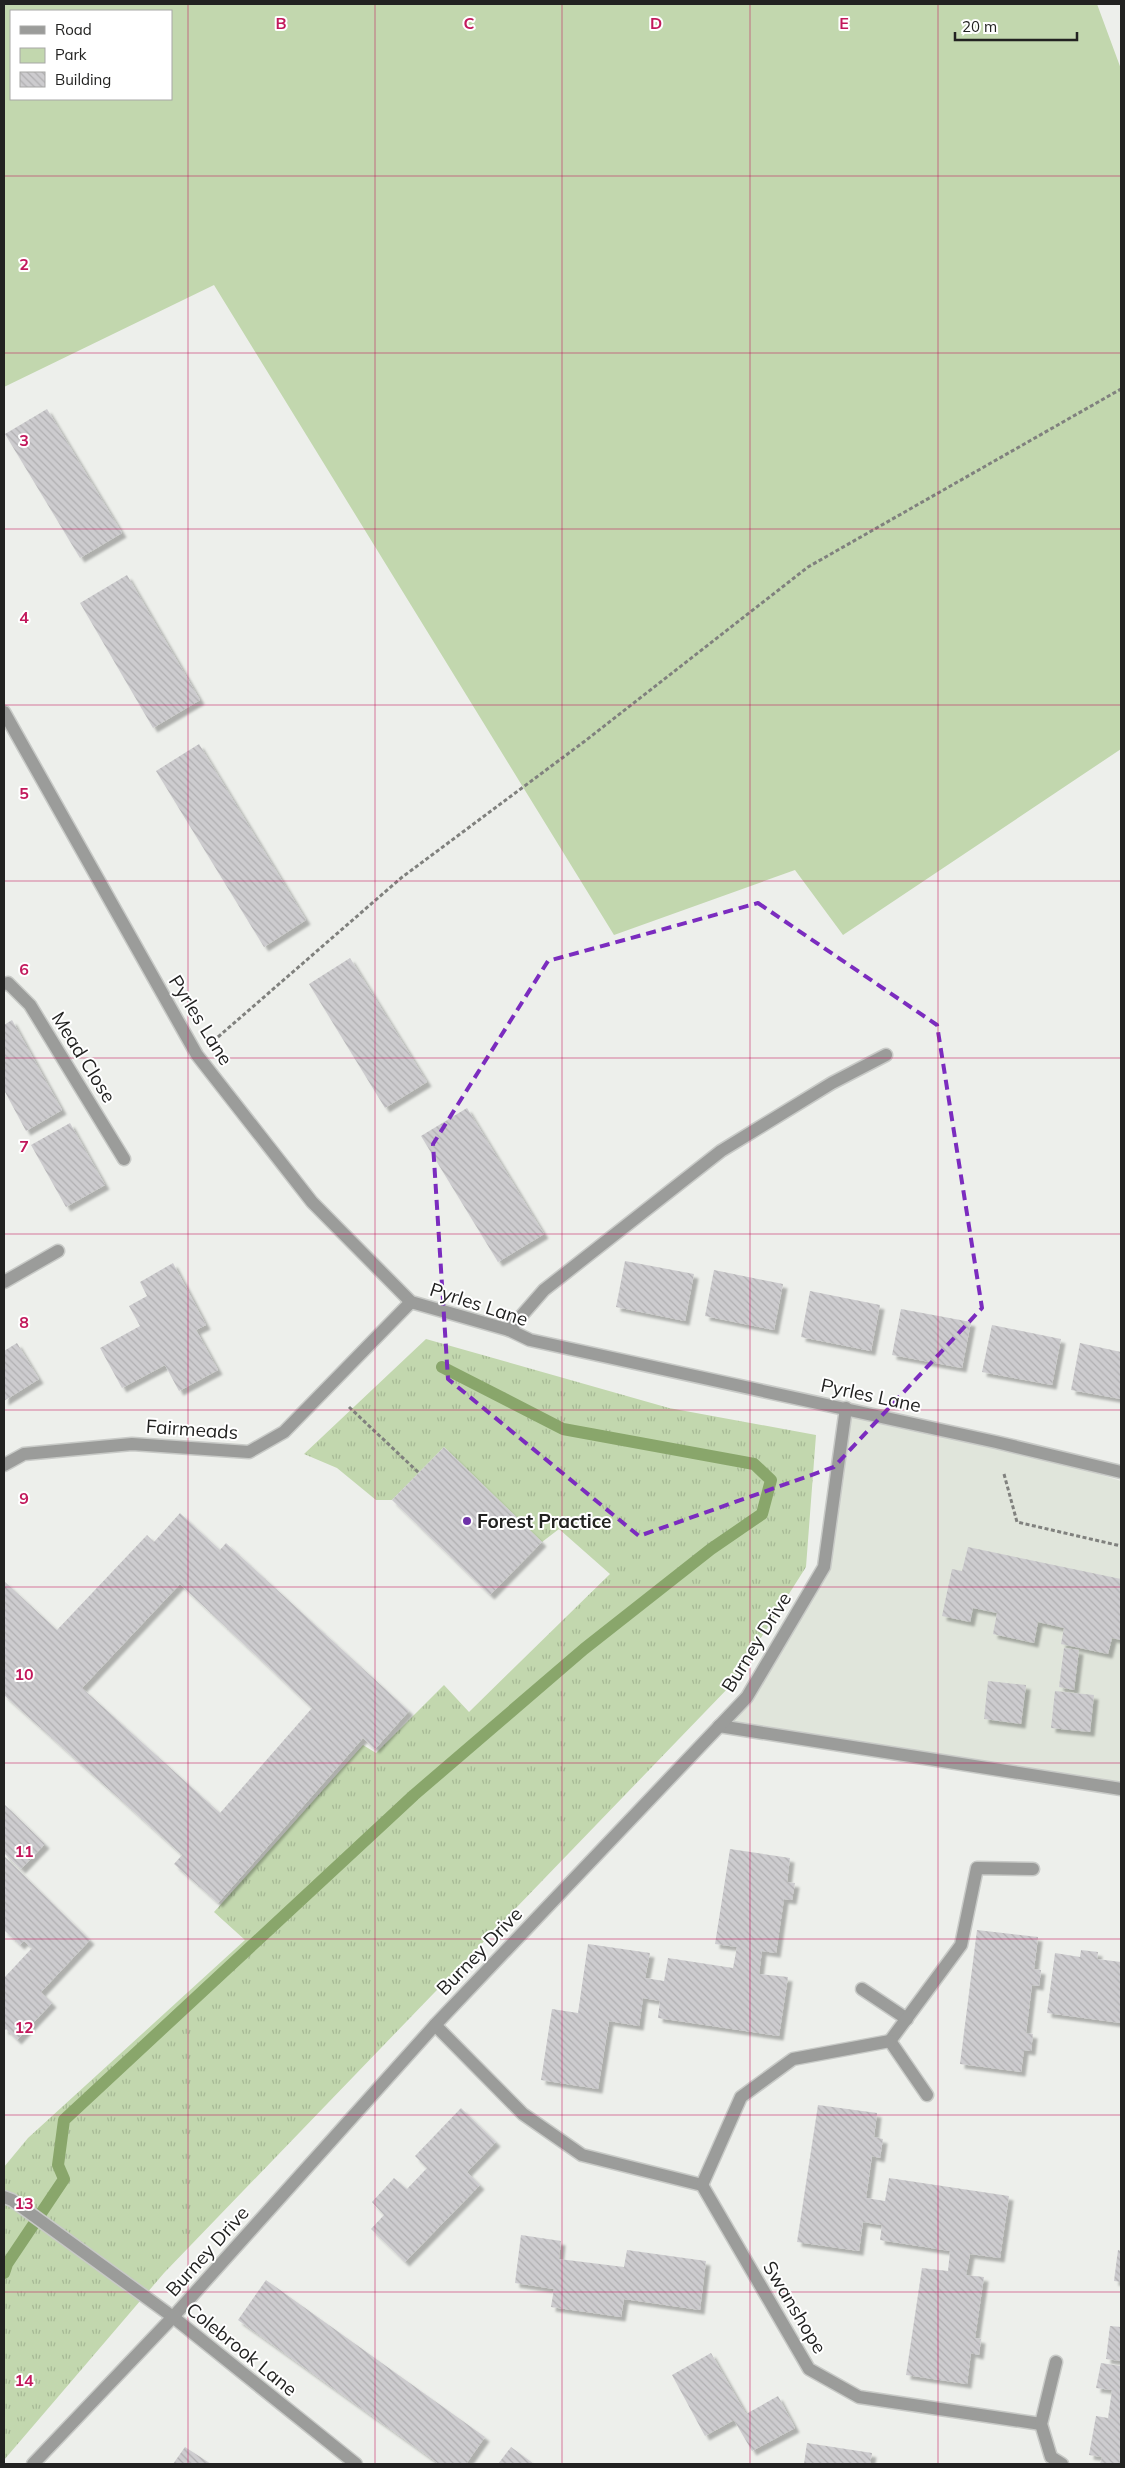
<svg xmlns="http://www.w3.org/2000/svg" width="1125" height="2468" viewBox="0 0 1125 2468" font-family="Mulish,sans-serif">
	<defs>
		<pattern id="grass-tufts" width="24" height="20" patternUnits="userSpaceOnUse" patternTransform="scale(1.25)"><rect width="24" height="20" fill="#c2d7ae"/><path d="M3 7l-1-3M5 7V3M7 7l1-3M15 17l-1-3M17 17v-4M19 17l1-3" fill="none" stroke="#a6b895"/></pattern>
		<pattern id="building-back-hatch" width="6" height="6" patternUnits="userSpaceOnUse" patternTransform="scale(1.25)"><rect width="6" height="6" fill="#cdcccf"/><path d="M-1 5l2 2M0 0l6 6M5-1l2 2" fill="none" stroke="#b0afb1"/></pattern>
		<filter id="shadow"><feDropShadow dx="4.5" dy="4.5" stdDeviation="1" flood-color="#0004"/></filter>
	</defs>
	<rect width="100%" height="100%" fill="#edefeb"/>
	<polygon fill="#e0e5db" points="846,1408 996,1442 1121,1481 1121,1789 719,1726 824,1567"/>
	<polygon fill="url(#grass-tufts)" points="426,1339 669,1408 816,1435 806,1567 731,1685 164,2273 4,2460 4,2167 28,2138 245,1940 214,1912 363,1745 376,1753 444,1685 469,1712 610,1574 559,1529 542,1542 444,1447 392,1500 376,1500 337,1468 304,1454"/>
	<path fill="#c2d7ae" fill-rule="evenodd" d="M4 4H1097L1121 69V749L843 935 795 870 614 935 214 285 4 387ZM11 11H171V99H11Z"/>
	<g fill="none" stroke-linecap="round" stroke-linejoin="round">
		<polyline stroke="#89a66b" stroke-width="12" points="4,2273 7,2264 64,2179 58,2165 64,2120 414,1795 584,1649 711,1549 762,1514 771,1480 754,1464 563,1429 442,1367"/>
	</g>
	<g fill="url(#building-back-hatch)" fill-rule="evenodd" filter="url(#shadow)">
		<polygon points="47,409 122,533 80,558 5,434"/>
		<polygon points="127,575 200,700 153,728 80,603"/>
		<polygon points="199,744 306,920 264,947 156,771"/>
		<polygon points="350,958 427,1082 385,1108 309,984"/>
		<polygon points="12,1020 62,1110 26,1131 4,1090 4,1025"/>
		<polygon points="467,1108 544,1234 498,1262 421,1136"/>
		<polygon points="70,1123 105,1185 66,1207 31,1145"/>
		<polygon points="625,1261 694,1274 685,1321 616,1307"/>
		<polygon points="173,1263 206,1325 196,1330 218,1370 179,1391 165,1365 122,1388 100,1348 140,1326 129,1306 147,1296 140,1282"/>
		<polygon points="714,1270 783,1284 774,1330 705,1316"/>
		<polygon points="810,1291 880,1305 871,1351 801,1337"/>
		<polygon points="901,1309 971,1322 962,1368 892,1355"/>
		<polygon points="992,1325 1061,1339 1052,1385 982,1372"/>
		<polygon points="17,1343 39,1379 4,1401 4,1351"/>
		<polygon points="1080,1343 1121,1352 1121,1399 1071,1390"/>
		<polygon points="444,1447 542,1542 490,1595 392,1500"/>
		<path d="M180 1513 220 1550 226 1543 409 1711 375 1749 363 1738 218 1903 174 1864 182 1855 4 1695V1581L57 1630 147 1535 154 1542ZM180 1584 312 1708 220 1813 82 1688Z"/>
		<polygon points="968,1547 1121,1579 1121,1640 1112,1638 1108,1654 1061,1644 1064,1628 1038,1622 1034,1643 993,1634 997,1613 973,1608 970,1622 942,1616 952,1569 962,1571"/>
		<polygon points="1064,1648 1079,1650 1074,1690 1059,1687"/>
		<polygon points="988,1681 1026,1685 1021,1724 984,1719"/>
		<polygon points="1055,1691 1094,1695 1090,1732 1051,1728"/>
		<polygon points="4,1804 45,1844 21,1869 4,1853"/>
		<polygon points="730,1849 790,1858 787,1882 795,1883 792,1900 784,1899 776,1953 762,1951 759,1974 788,1977 779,2036 658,2018 660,2001 643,1998 639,2026 609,2021 598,2089 541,2080 552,2009 578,2013 588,1944 650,1953 645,1978 664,1981 668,1958 733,1968 737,1947 715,1944"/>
		<polygon points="4,1856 90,1940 41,1992 52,2003 17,2040 6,2029 4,2031 4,1978 32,1948 24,1941 20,1945 4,1930"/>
		<polygon points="977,1930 1038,1937 1034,1969 1041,1970 1039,1986 1032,1985 1026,2033 1033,2034 1031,2051 1024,2050 1021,2072 960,2064"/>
		<polygon points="1081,1950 1098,1952 1097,1959 1121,1962 1121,2023 1047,2013 1055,1953 1080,1957"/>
		<polygon points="818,2105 877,2113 874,2137 883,2139 880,2158 872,2156 866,2198 885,2201 889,2178 1009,2196 1000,2258 970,2254 966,2275 984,2277 975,2338 981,2339 979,2355 971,2353 967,2384 906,2375 922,2268 948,2271 950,2251 880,2240 882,2225 863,2222 859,2251 797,2242"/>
		<polygon points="461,2108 496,2142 467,2172 480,2185 405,2262 371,2229 384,2215 372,2202 394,2178 407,2189 427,2168 415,2156"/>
		<polygon points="521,2235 561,2241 559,2259 624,2267 627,2250 706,2261 700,2310 624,2299 621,2317 551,2307 554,2289 515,2283"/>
		<polygon points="1118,2250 1121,2251 1121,2282 1114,2281"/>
		<polygon points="266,2280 485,2437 466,2464 439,2464 238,2320"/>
		<polygon points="1110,2326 1121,2327 1121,2361 1106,2359"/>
		<polygon points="711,2353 746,2414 778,2396 795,2428 752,2451 734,2420 705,2436 672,2375"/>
		<polygon points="1101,2363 1121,2366 1121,2464 1100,2464 1102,2457 1089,2455 1096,2416 1108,2418 1112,2390 1096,2388"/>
		<polygon points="807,2443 872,2453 870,2464 804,2464"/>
		<polygon points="185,2447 211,2464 173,2464"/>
		<polygon points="511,2447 534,2464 498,2464"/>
	</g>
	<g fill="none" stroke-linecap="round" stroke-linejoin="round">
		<defs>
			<g id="service">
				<polyline points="509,1330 544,1290 721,1151 832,1083 886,1055"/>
				<polyline points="719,1726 1121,1789"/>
			</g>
			<g id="minor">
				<polyline points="4,712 197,1055 312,1202 411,1302 509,1330 530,1340 996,1442 1121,1472"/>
				<polyline points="4,984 8,983 30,1005 124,1159"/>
				<polyline points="4,1282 58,1251"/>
				<polyline points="4,1465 24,1454 132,1444 249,1452 284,1432 411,1302"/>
				<polyline points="862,1989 907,2019"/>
				<polyline points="435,2025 523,2114 582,2155 702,2185 809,2369 859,2397 1041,2424"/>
				<polyline points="890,2041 961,1945 977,1868 1033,1869"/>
				<polyline points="890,2041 927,2095"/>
				<polyline points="702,2185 741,2097 793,2059 890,2041"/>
				<polyline points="4,2197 12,2200 173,2317 356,2464"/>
				<polyline points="1056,2362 1041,2424 1051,2457 1062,2464"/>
				<polyline points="33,2464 173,2317 435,2025 747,1697 824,1567 846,1408"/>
			</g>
		</defs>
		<use href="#service" stroke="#c8cac7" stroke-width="15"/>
		<use href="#minor" stroke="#c8cac7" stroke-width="15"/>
		<g stroke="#80817e" stroke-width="3" stroke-dasharray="4 2.5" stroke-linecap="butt">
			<polyline points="218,1037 401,878 585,741 808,567 1121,389"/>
			<polyline points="349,1407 419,1473"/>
			<polyline points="1004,1474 1017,1522 1121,1546"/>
		</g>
		<use href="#service" stroke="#9b9c9a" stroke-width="12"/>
		<use href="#minor" stroke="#9b9c9a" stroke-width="12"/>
	</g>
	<path fill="none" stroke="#7b2cbf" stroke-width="4" stroke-dasharray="10 6" stroke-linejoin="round" d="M758 903 937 1025 982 1308 834 1467 639 1536 448 1379 433 1144 548 961Z"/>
	<path fill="none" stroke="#c2185b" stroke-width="1" stroke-opacity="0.55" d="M188 4V2464M375 4V2464M562 4V2464M750 4V2464M938 4V2464M4 176H1121M4 353H1121M4 529H1121M4 705H1121M4 881H1121M4 1058H1121M4 1234H1121M4 1410H1121M4 1587H1121M4 1763H1121M4 1939H1121M4 2115H1121M4 2292H1121"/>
	<circle fill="#6e32a8" stroke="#fff" stroke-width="2" cx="467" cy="1521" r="5"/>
	<g text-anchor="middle" stroke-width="4" stroke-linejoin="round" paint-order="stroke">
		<g font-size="19" fill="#222221" stroke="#fff">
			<text transform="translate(201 1020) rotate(58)" y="7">Pyrles Lane</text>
			<text transform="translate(84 1057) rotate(58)" y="7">Mead Close</text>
			<text transform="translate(479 1304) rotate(18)" y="7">Pyrles Lane</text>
			<text transform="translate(871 1395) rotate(12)" y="7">Pyrles Lane</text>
			<text transform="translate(192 1429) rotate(4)" y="7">Fairmeads</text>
			<text transform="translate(756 1642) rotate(-58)" y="7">Burney Drive</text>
			<text transform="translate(479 1951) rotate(-46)" y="7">Burney Drive</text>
			<text transform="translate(207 2251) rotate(-48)" y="7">Burney Drive</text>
			<text transform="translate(795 2307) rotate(59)" y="7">Swanshope</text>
			<text transform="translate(242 2349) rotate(39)" y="7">Colebrook Lane</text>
		</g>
		<g font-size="19" font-weight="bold" fill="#222221" stroke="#fff" text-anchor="start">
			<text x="477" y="1528">Forest Practice</text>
		</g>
	</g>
	<g font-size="16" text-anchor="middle" font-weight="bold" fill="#c2185b" stroke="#fff" stroke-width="4" stroke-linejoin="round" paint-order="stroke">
		<text x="281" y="29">B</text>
		<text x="469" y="29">C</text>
		<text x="656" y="29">D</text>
		<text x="844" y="29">E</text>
		<text x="24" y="270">2</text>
		<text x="24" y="446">3</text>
		<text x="24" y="623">4</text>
		<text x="24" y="799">5</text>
		<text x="24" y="975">6</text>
		<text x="24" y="1152">7</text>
		<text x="24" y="1328">8</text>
		<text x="24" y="1504">9</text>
		<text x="24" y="1680">10</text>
		<text x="24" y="1857">11</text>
		<text x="24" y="2033">12</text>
		<text x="24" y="2209">13</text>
		<text x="24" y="2386">14</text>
	</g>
	<rect width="1125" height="2468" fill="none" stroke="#222221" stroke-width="10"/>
	<rect x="10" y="10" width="162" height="90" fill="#ffffff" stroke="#a7a7a6"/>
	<rect x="20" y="26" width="25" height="8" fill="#9b9c9a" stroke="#a7a7a6"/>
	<text x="55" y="35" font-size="15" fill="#222221">Road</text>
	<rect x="20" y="48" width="25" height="15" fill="#c2d7ae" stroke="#a7a7a6"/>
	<text x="55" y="60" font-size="15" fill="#222221">Park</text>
	<rect x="20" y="72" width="25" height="15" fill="url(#building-back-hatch)" stroke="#a7a7a6"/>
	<text x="55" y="85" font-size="15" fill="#222221">Building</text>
	<path d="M955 32v8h122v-8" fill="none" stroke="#222221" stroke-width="2.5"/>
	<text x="962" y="32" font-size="15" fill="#222221" stroke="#ffffff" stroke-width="4" paint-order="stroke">20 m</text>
</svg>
